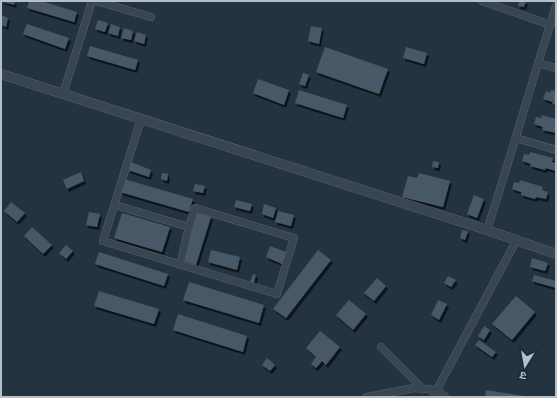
<svg xmlns="http://www.w3.org/2000/svg" width="557" height="398" viewBox="0 0 557 398" font-family="'DM Sans','Noto Sans Devanagari',sans-serif">
	<defs>
		<filter id="shadow"><feDropShadow dx="2" dy="3" stdDeviation="0" flood-color="#0009"/></filter>
	</defs>
	<rect width="100%" height="100%" fill="#243340"/>
	<g fill="#485966" filter="url(#shadow)">
		<polygon points="1,1 15,1 14,5"/>
		<polygon points="29,1 41,1 77,12 74,22 27,8"/>
		<polygon points="516,1 526,1 524,7 518,6 519,2"/>
		<polygon points="1,15 8,18 6,27 1,25"/>
		<polygon points="98,20 108,23 105,32 95,29"/>
		<polygon points="27,24 69,38 65,49 23,34"/>
		<polygon points="111,24 120,27 118,36 108,33"/>
		<polygon points="311,26 322,28 319,44 308,41"/>
		<polygon points="124,28 133,31 131,40 121,38"/>
		<polygon points="137,32 146,35 144,44 134,41"/>
		<polygon points="90,46 138,60 135,70 87,56"/>
		<polygon points="325,47 388,69 379,94 316,72"/>
		<polygon points="406,47 427,53 424,64 403,58"/>
		<polygon points="303,73 309,75 305,86 299,84"/>
		<polygon points="258,79 289,90 284,105 253,93"/>
		<polygon points="299,90 347,105 343,118 295,103"/>
		<polygon points="551,90 556,91 556,105 552,104 553,102 543,99 546,91 550,93"/>
		<polygon points="542,115 556,119 556,133 542,130 543,127 534,124 536,117 541,118"/>
		<polygon points="530,152 553,158 552,162 556,163 556,171 546,168 545,170 530,166 531,164 522,161 524,154 529,155"/>
		<polygon points="433,161 439,162 438,168 432,167"/>
		<polygon points="131,162 151,170 149,177 128,170"/>
		<polygon points="81,172 84,181 67,189 63,180"/>
		<polygon points="162,173 168,174 167,181 161,179"/>
		<polygon points="419,173 450,181 443,207 402,197 408,176 417,178"/>
		<polygon points="124,179 193,199 189,212 120,192"/>
		<polygon points="520,180 543,187 542,190 548,192 546,199 536,197 535,199 521,195 521,192 512,189 514,182 519,183"/>
		<polygon points="195,184 205,186 203,193 193,191"/>
		<polygon points="474,195 484,199 477,218 467,214"/>
		<polygon points="236,200 252,204 250,211 234,207"/>
		<polygon points="11,202 25,213 17,222 4,211"/>
		<polygon points="264,204 276,208 273,218 262,214"/>
		<polygon points="278,211 294,215 291,226 275,222"/>
		<polygon points="89,212 100,214 97,227 86,225"/>
		<polygon points="122,213 170,227 162,252 114,238"/>
		<polygon points="197,213 211,217 196,265 183,261"/>
		<polygon points="32,227 52,245 43,254 24,236"/>
		<polygon points="462,230 468,231 465,240 460,238"/>
		<polygon points="66,245 73,251 66,259 59,253"/>
		<polygon points="270,246 286,252 282,264 266,257"/>
		<polygon points="211,250 240,257 237,270 208,262"/>
		<polygon points="318,250 331,260 286,318 273,309"/>
		<polygon points="99,252 168,274 164,286 95,264"/>
		<polygon points="532,258 548,263 545,271 530,267"/>
		<polygon points="253,274 256,275 254,283 250,282"/>
		<polygon points="534,275 556,281 556,288 532,281"/>
		<polygon points="448,276 456,280 451,287 444,283"/>
		<polygon points="377,278 386,286 374,301 364,293"/>
		<polygon points="189,282 264,305 259,323 183,300"/>
		<polygon points="99,291 159,309 154,324 94,306"/>
		<polygon points="516,296 535,312 512,340 492,324"/>
		<polygon points="349,300 366,314 353,330 336,315"/>
		<polygon points="438,300 447,304 439,320 431,315"/>
		<polygon points="178,314 247,336 243,352 173,330"/>
		<polygon points="484,326 490,330 484,340 478,336"/>
		<polygon points="320,331 340,347 326,365 322,361 316,368 311,364 316,357 306,348"/>
		<polygon points="479,340 496,352 492,357 475,345"/>
		<polygon points="267,358 275,365 270,371 262,365"/>
		<polygon points="486,390 524,396 524,397 485,397"/>
	</g>
	<g fill="none" stroke-linecap="round" stroke-linejoin="round">
		<defs>
			<g id="minor">
				<polyline points="96,1 151,17"/>
				<polyline points="482,1 551,25"/>
				<polyline points="538,63 556,68"/>
				<polyline points="63,94 92,1"/>
				<polyline points="516,138 556,150"/>
				<polyline points="115,205 189,227 195,208 294,238 277,294 103,241 141,119"/>
				<path d="M487 230C511 156 532 81 556 6"/>
				<polyline points="180,265 189,227"/>
				<polyline points="381,347 423,389"/>
				<polyline points="367,397 414,388 437,390 445,397"/>
				<polyline points="433,397 516,241"/>
			</g>
			<polyline id="tertiary" points="1,74 487,230 556,254"/>
		</defs>
		<use href="#minor" stroke="#57626d" stroke-width="8"/>
		<use href="#tertiary" stroke="#57626d" stroke-width="10"/>
		<use href="#minor" stroke="#394550" stroke-width="7"/>
		<use href="#tertiary" stroke="#394550" stroke-width="9"/>
	</g>
	<rect width="557" height="398" fill="none" stroke="#b5bfca" stroke-width="4"/>
	<g transform="translate(525 366) rotate(191)" stroke="#1e2a35" stroke-width="3" paint-order="stroke">
	<path d="M0-3L7 15L0 10L-7 15Z" fill="#b5bfca"/>
	<text y="-6" font-size="11" font-weight="bold" text-anchor="middle" fill="#b5bfca">उ</text>
	</g>
</svg>
